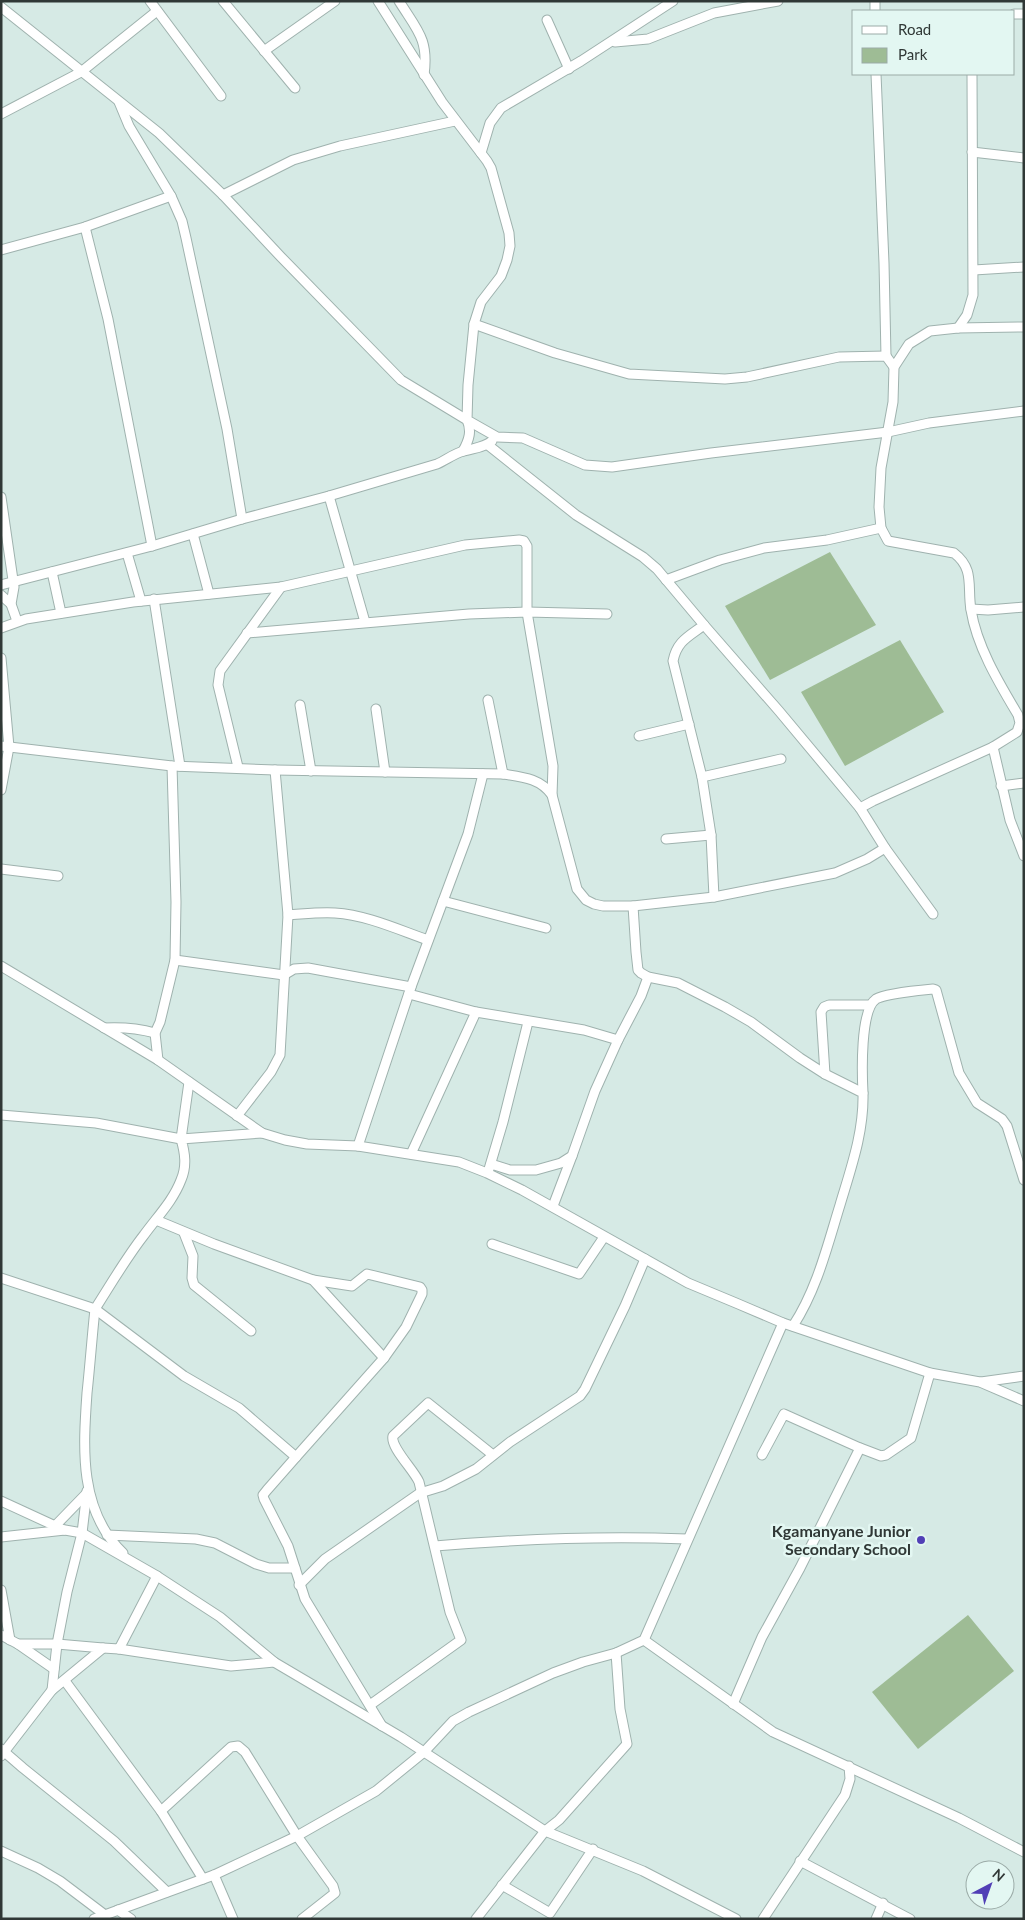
<svg xmlns="http://www.w3.org/2000/svg" width="1025" height="1920" viewBox="0 0 1025 1920" font-family="Lato,sans-serif">
	<rect width="100%" height="100%" fill="#d6eae5"/>
	<g fill="#9ebc95">
		<polygon points="830,552 876,625 770,680 725,606"/>
		<polygon points="900,640 944,712 845,766 801,692"/>
		<polygon points="968,1615 1014,1671 918,1749 872,1692"/>
	</g>
	<g fill="none" stroke-linecap="round" stroke-linejoin="round">
		<defs>
			<g id="minor">
				<polyline points="150,1 221,96"/>
				<polyline points="223,1 295,88"/>
				<polyline points="378,1 442,102 487,161 491,168 509,233 510,246 507,260 501,276 481,302 474,324 468,385 467,420 497,437 523,438 585,465 612,467 711,453 888,432 929,423 1024,411"/>
				<path d="M399 1C417 30 429 39 424 75"/>
				<path d="M1 7 159 133 223 195 281 257 401 380 467 420C472 431 469 440 463 451"/>
				<polyline points="875,11 875,1"/>
				<polyline points="1014,14 1024,14"/>
				<polyline points="547,20 569,69"/>
				<polyline points="615,42 648,39 714,13 778,1"/>
				<polyline points="264,51 335,1"/>
				<polyline points="876,74 884,263 886,356"/>
				<polyline points="1,114 81,72 157,11"/>
				<polyline points="972,152 1024,158"/>
				<polyline points="481,153 490,123 501,108 581,61 673,1"/>
				<polyline points="223,195 293,160 340,146 455,121"/>
				<polyline points="171,196 182,221 186,238 227,429 242,519"/>
				<polyline points="85,227 108,319 152,546"/>
				<polyline points="1,250 85,227 171,196 129,126 119,102"/>
				<polyline points="974,270 1024,267"/>
				<polyline points="474,324 555,353 629,374 725,379 747,377 839,357 886,356 894,367"/>
				<polyline points="958,328 967,315 973,295 972,74"/>
				<path d="M488 445 576 515 643 557 657 569 704 625C688 637 677 641 673 661L702 777 711 835 714 897"/>
				<polyline points="329,496 365,622"/>
				<polyline points="1,497 14,587 11,604 17,621"/>
				<polyline points="193,534 209,594"/>
				<polyline points="127,553 141,601"/>
				<polyline points="52,572 61,613"/>
				<polyline points="666,580 720,560 764,548 827,540 881,528"/>
				<path d="M1 585 152 546 242 519 329 496 437 464C446 460 455 453 464 451 473 448 484 448 492 441"/>
				<polyline points="1,595 11,604"/>
				<polyline points="154,599 180,766"/>
				<polyline points="971,609 988,610 1024,607"/>
				<polyline points="704,625 779,711 860,808"/>
				<polyline points="1,628 26,619 133,602 281,587 465,545 519,540 524,541 527,546 527,612 553,766 552,795"/>
				<polyline points="247,633 469,614 527,612 607,614"/>
				<polyline points="1,658 9,747 1,790"/>
				<polyline points="488,700 503,774"/>
				<polyline points="300,705 311,771"/>
				<polyline points="376,709 385,772"/>
				<polyline points="639,736 689,724"/>
				<path d="M1 746 172 766 275 770 503 774C522 777 540 778 552 795L577 889 586 900 594 904 603 906H633L714 897 835 873 867 859 885 848 860 808 873 801 993 747 1017 732 1020 723 1018 715C999 683 977 647 971 610 967 587 975 569 954 553L888 541 881 528 879 507 881 468 893 402 894 367 909 344 930 331 958 328 1024 327"/>
				<polyline points="993,747 1010,820 1024,856"/>
				<polyline points="238,767 218,685 220,671 281,587"/>
				<polyline points="702,777 781,759"/>
				<polyline points="1001,786 1024,783"/>
				<polyline points="666,839 711,835"/>
				<polyline points="885,848 933,914"/>
				<polyline points="1,869 58,876"/>
				<polyline points="443,901 546,928"/>
				<path d="M633 906 636 952 638 970 641 973 648 977 678 983 725 1007 751 1022 800 1058 825 1074 863 1093C864 1132 851 1168 840 1205 827 1247 817 1289 793 1326"/>
				<path d="M288 915C304 914 319 912 335 913 367 915 399 930 428 940"/>
				<polyline points="175,960 284,975 294,969 308,968 411,987"/>
				<polyline points="1,966 158,1060 262,1133 285,1140 307,1144 358,1146 459,1162 487,1173 522,1190 688,1283 736,1303 783,1323 930,1373 980,1382 1024,1401"/>
				<polyline points="409,994 476,1012 584,1030 618,1040"/>
				<path d="M104 1028C122 1027 137 1028 155 1033"/>
				<polyline points="158,1060 155,1033 160,1022 175,960 176,902 172,766"/>
				<polyline points="825,1074 821,1012 824,1007 829,1005 870,1005"/>
				<path d="M863 1093C862 1074 860 1010 876 999 884 994 922 990 933 989L936 990 959 1073 977 1103 1002 1119 1007 1126 1024 1180"/>
				<polyline points="1,1115 96,1123 181,1139 189,1082"/>
				<polyline points="237,1116 271,1072 280,1055 288,915 275,770"/>
				<polyline points="358,1146 411,987 468,834 483,774"/>
				<polyline points="411,1154 476,1012"/>
				<polyline points="491,1164 510,1170 536,1170 561,1163 572,1156 595,1091 618,1040 641,996 648,977"/>
				<polyline points="489,1169 503,1122 528,1022"/>
				<polyline points="553,1206 572,1156"/>
				<polyline points="156,1220 214,1244 313,1280 384,1358 296,1457"/>
				<polyline points="184,1233 193,1256 192,1278 194,1285 251,1331"/>
				<polyline points="492,1244 579,1274 604,1237"/>
				<path d="M1 1278 95 1309C111 1284 126 1258 144 1235 157 1217 173 1201 181 1180 187 1166 185 1153 181 1139L262 1133"/>
				<polyline points="313,1280 352,1286 367,1274 420,1287 422,1290 422,1294 406,1327 384,1358"/>
				<polyline points="95,1309 184,1376 239,1408 296,1457 267,1490 263,1495 264,1499 288,1546 305,1599 382,1726"/>
				<path d="M95 1309C92 1337 90 1365 87 1393 83 1449 79 1511 123 1553"/>
				<polyline points="981,1382 1024,1376"/>
				<polyline points="762,1455 784,1414 860,1448"/>
				<polyline points="1,1501 64,1530"/>
				<polyline points="55,1526 86,1494"/>
				<polyline points="107,1535 196,1539 215,1543 256,1564 269,1568 295,1568"/>
				<polyline points="1,1537 65,1530 82,1533 157,1576 220,1617 274,1662 401,1737 545,1831 643,1871 736,1919"/>
				<path d="M435 1546C519 1539 603 1536 687 1539"/>
				<polyline points="299,1585 325,1559 420,1493 443,1486 476,1469 510,1442 580,1396 585,1389 625,1306 645,1259"/>
				<polyline points="1,1590 10,1640"/>
				<polyline points="1,1635 18,1644 57,1644 103,1648 52,1690 1,1756"/>
				<polyline points="644,1640 773,1732 959,1818 1024,1852"/>
				<polyline points="18,1644 54,1669"/>
				<polyline points="103,1648 119,1649 157,1576"/>
				<polyline points="119,1649 231,1666 274,1662"/>
				<polyline points="65,1681 161,1811 203,1879"/>
				<polyline points="52,1690 57,1644 67,1592 82,1533 87,1491"/>
				<polyline points="733,1704 762,1637 800,1568 860,1448 881,1456 886,1455 911,1438 930,1373"/>
				<path d="M370 1705 461 1640 450 1612 419 1482C414 1470 390 1447 393 1436L428 1403 493 1455"/>
				<polyline points="1,1749 23,1768 114,1841 167,1892"/>
				<polyline points="161,1811 231,1747 238,1746 245,1752 297,1836 333,1886 335,1893 302,1919"/>
				<polyline points="1,1851 38,1868 60,1881 105,1915"/>
				<polyline points="800,1861 910,1919"/>
				<polyline points="214,1875 233,1919"/>
				<polyline points="502,1885 550,1913 593,1849"/>
				<polyline points="118,1910 131,1919"/>
				<polyline points="94,1919 214,1875 297,1836 376,1791 424,1752 453,1721 469,1712 553,1673 583,1662 616,1653 644,1640 783,1323"/>
				<polyline points="476,1919 545,1831 559,1820 627,1744 620,1709 616,1653"/>
				<polyline points="763,1919 845,1795 850,1779 849,1766"/>
				<polyline points="876,1919 883,1903"/>
			</g>
		</defs>
		<use href="#minor" stroke="#9fb2ae" stroke-width="11"/>
		<use href="#minor" stroke="#fff" stroke-width="9"/>
	</g>
	<circle fill="#513fb6" stroke="#e3f7f2" stroke-width="2" cx="921" cy="1540" r="5"/>
	<g text-anchor="middle" stroke-width="5" stroke-linejoin="round" paint-order="stroke">
		<g font-size="16" font-weight="bold" fill="#303836" stroke="#e3f7f2" text-anchor="end">
			<text x="911" y="1537">Kgamanyane Junior<tspan x="911" dy="18">Secondary School</tspan></text>
		</g>
	</g>
	<rect width="1025" height="1920" fill="none" stroke="#303836" stroke-width="5"/>
	<rect x="852" y="10" width="162" height="65" fill="#e3f7f2" stroke="#9baba7"/>
	<rect x="862" y="26" width="25" height="8" fill="#ffffff" stroke="#9baba7"/>
	<text x="898" y="35" font-size="15" fill="#303836">Road</text>
	<rect x="862" y="48" width="25" height="15" fill="#9ebc95" stroke="#9baba7"/>
	<text x="898" y="60" font-size="15" fill="#303836">Park</text>
	<g transform="translate(990 1885) rotate(41)"><circle r="24" fill="#e3f7f2" stroke="#9baba7"/>
	<path d="M0-4L9 19L0 12L-9 19Z" fill="#513fb6"/>
	<text y="-8" font-size="14" font-weight="bold" text-anchor="middle" fill="#303836">N</text>
	</g>
</svg>
